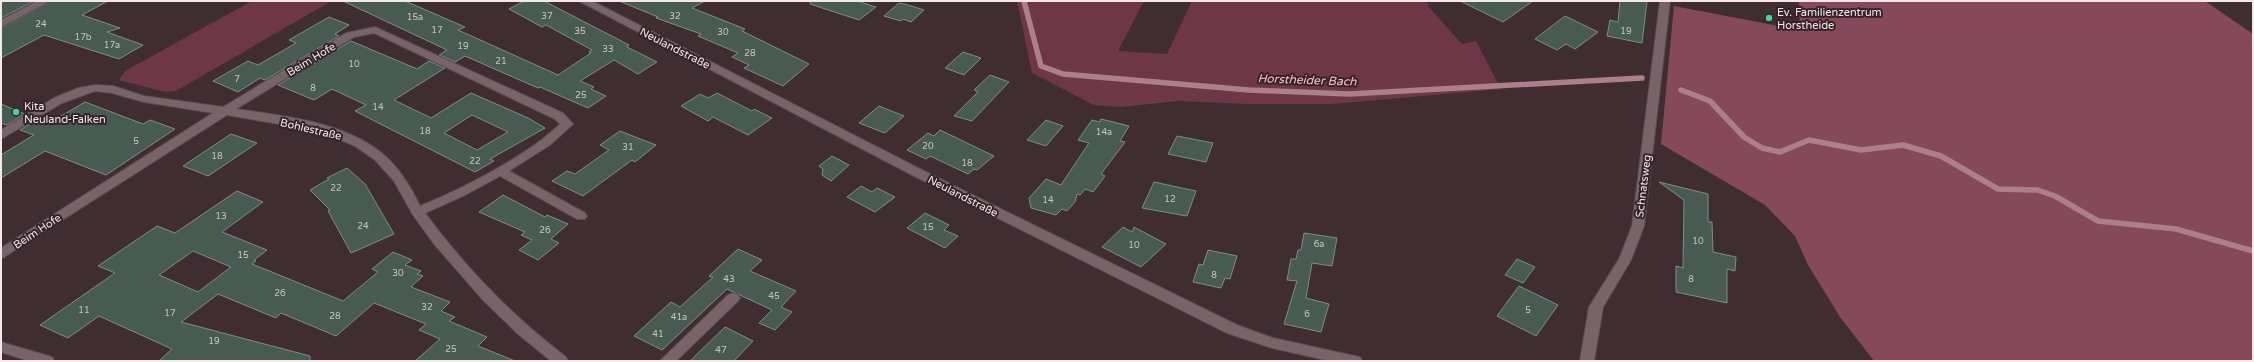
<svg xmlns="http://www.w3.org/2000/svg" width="2254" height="362" viewBox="0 0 2254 362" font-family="'Varela Round',sans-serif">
	<rect width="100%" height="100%" fill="#3f2d32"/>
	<g fill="#6d3747">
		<polygon points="252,1 323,1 328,3 176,91 165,92 119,80 125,71"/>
		<polygon points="1017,1 1144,1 1118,51 1167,54 1192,1 1422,1 1429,4 1428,6 1462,44 1476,41 1501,89 1333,104 1248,104 1178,101 1121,107 1094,105 1032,73"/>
	</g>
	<polygon fill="#86495b" points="1799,1 2205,1 2253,34 2253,361 1874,361 1840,317 1808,265 1795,236 1765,205 1661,144 1674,6 1800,30"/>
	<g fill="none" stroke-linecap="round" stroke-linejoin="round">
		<g stroke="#ad7e8b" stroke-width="5.5">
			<polyline points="1024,1 1041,66 1063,74 1249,90 1349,94 1642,78"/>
			<polyline points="1681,90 1710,101 1744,137 1762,148 1780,152 1809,140 1861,150 1903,145 1941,156 1998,189 2038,190 2055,196 2098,221 2176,229 2253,251"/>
		</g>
	</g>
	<g fill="#485b52" stroke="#7b8f86" fill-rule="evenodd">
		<polygon points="1,1 34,1 1,18"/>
		<polygon points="51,1 108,1 82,15 120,28 107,32 143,45 119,59 44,35 1,58 1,28"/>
		<polygon points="343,1 405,1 465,27 458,30 558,75 591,53 589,52 592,50 546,25 542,27 509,9 524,1 544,1 629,45 627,47 657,62 638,74 614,60 580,81 594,87 591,89 606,96 588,108 540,87 538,88 465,56 455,62 439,55 447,50"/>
		<polygon points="619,1 705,1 692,8 745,29 742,31 809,64 783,86 744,68 749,65 732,57 738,53 698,36 701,34 656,18 658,17"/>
		<polygon points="811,1 857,1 876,7 859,20 810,4"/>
		<polygon points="1460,1 1533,1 1503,22"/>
		<polygon points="1620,1 1647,1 1642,43 1607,36 1610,20 1618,22"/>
		<polygon points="899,3 908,5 924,10 911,22 903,19 901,21 884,16"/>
		<polygon points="1565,16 1598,32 1575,49 1566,44 1557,50 1535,39"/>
		<polygon points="329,17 349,25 335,34 339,36 265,80 260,78 238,92 213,81 248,61 258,65 296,43 289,40"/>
		<path d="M351 41 417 69 429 61 445 68 394 100 431 118 471 93 528 118 545 128 490 159 494 161 475 172 355 111 366 105 332 89 314 100 278 85ZM472 115 508 132 477 150 444 133Z"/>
		<polygon points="963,52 981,58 964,75 945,68"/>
		<polygon points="990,75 1009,82 972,121 954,116 978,92 974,90"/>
		<polygon points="717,93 752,111 754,109 772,118 748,135 713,117 708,121 681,106 700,94 708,98"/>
		<polygon points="85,102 143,124 150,120 175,129 106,175 45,151 1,178 1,155 34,135 20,130 38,119 49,123"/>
		<polygon points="1,104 25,114 7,125 1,123"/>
		<polygon points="879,106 904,116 885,133 859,123"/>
		<polygon points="1101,119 1129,126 1120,141 1125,142 1101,174 1105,176 1093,192 1085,189 1080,195 1077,194 1075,202 1067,211 1062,209 1056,215 1031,208 1029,198 1046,179 1061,185 1089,143 1078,140 1092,120 1100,122"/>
		<polygon points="1046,120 1063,126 1046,146 1027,140"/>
		<polygon points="940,130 994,156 977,170 974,169 968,174 930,156 926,159 907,150 928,133 934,136"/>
		<polygon points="620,131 656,145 635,162 632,160 583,196 552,181 567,171 575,174 609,150 600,145"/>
		<polygon points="231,134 257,143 208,176 183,166"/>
		<polygon points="1177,136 1213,143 1206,162 1168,154"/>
		<polygon points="832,156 849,165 831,181 822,175 823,169 819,166"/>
		<polygon points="347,168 365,184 394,234 351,253 328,211 330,210 310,190 329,179 327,178"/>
		<polygon points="1154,182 1196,191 1187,216 1142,208"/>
		<polygon points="1659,182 1708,194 1708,222 1712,222 1713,252 1736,257 1735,271 1727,269 1727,303 1676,292 1676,266 1683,268 1684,200"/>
		<polygon points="861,186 872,192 877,188 895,197 875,212 847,197"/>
		<path d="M237 191 263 202 222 232 267 250 254 260 256 261 252 264 343 301 378 272 372 269 393 252 412 260 405 265 421 271 417 274 423 276 411 287 450 302 441 311 455 317 449 321 487 337 478 346 515 361H415L440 339 419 330 426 324 374 303 336 336 281 313 276 318 218 294 181 322 310 356V361H159L172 349 99 316 68 338 40 325 115 273 98 266 157 226 175 233ZM193 251 231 267 198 292 159 275Z"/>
		<polygon points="503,195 545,217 547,215 568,224 551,239 559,243 538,260 519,250 532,240 521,235 525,232 479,212"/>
		<polygon points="925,213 949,225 944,230 958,236 945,248 907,228"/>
		<polygon points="1123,227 1132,232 1134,227 1166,244 1141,267 1102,247"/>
		<polygon points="1304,233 1337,238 1332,266 1312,263 1306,298 1329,304 1321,332 1284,324 1297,281 1287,280 1291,259 1296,259 1298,250 1301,250"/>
		<polygon points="738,249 762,260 750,271 796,291 781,307 792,312 775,330 759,323 772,310 727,289 662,350 634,336 671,302 680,307 713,277 709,276"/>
		<polygon points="1208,250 1237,256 1230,279 1225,278 1221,288 1193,282 1199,264 1203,265"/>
		<polygon points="1517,259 1535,267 1523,283 1505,275"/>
		<polygon points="1519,286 1558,305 1536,336 1497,316"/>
		<polygon points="725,327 753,341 734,361 690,361"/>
	</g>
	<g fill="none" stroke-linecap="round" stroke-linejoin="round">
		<defs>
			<g id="street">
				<polygon points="37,1 50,1 1,27 1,20"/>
				<polygon points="579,1 592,1 924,171 1237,325 1273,338 1355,356 1360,357 1362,361 1330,361 1272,348 1227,333 916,177"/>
				<polygon points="1660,1 1670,1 1644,226 1631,260 1603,307 1594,361 1580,361 1589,307 1619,259 1632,226"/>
				<path d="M375 27 563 113 573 124 550 145 509 171 585 213 587 216 585 219H577L500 176 463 196 425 213C466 268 512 316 566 357L568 361H551L518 334 483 300 434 244 413 215 394 181 375 160 355 146 329 135 302 128 227 115 1 259V248L213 113 144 102 112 93 95 91 62 103 1 139V130L54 98 78 88 95 85 113 86 144 96 223 107 346 33ZM374 33 555 119 560 124C529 155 462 189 420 206 411 187 399 168 383 154 344 122 284 116 236 109L354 37Z"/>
				<polygon points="733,293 738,295 740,298 738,301 676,361 660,361 728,295"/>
				<polygon points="1,342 52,357 54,361 29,361 1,352"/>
			</g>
		</defs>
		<use href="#street" stroke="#5b4c50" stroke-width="2"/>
		<use href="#street" fill="#786468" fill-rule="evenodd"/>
	</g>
	<g fill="#41d4a1" stroke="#352328" stroke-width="1.5">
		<circle cx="1769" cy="18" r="4"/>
		<circle cx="16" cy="112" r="4"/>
	</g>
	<g text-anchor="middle" stroke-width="4" stroke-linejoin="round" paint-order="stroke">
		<g font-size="9" fill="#c9c5c5">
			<text x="547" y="19">37</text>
			<text x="675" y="19">32</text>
			<text x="415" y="20">15a</text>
			<text x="41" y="27">24</text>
			<text x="437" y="33">17</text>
			<text x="580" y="34">35</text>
			<text x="1626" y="34">19</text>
			<text x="723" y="35">30</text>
			<text x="83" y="40">17b</text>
			<text x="112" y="48">17a</text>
			<text x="463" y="49">19</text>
			<text x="608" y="52">33</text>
			<text x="750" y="56">28</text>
			<text x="501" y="64">21</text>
			<text x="354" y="67">10</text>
			<text x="237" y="82">7</text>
			<text x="313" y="91">8</text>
			<text x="581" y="98">25</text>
			<text x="378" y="110">14</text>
			<text x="425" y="134">18</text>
			<text x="1104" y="135">14a</text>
			<text x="136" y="144">5</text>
			<text x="928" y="149">20</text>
			<text x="628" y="150">31</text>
			<text x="217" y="159">18</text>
			<text x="475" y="164">22</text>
			<text x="967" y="166">18</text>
			<text x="336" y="191">22</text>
			<text x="1170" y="202">12</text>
			<text x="1048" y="203">14</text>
			<text x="221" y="219">13</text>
			<text x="363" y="229">24</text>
			<text x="928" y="230">15</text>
			<text x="545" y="233">26</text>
			<text x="1698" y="244">10</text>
			<text x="1319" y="247">6a</text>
			<text x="1134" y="248">10</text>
			<text x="243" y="258">15</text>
			<text x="398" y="276">30</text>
			<text x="1214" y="278">8</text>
			<text x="729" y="282">43</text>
			<text x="1691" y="282">8</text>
			<text x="280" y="296">26</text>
			<text x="774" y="299">45</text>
			<text x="427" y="310">32</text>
			<text x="84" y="313">11</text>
			<text x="1528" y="313">5</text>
			<text x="170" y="316">17</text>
			<text x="1307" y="317">6</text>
			<text x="335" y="319">28</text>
			<text x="679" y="320">41a</text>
			<text x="658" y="337">41</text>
			<text x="214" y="344">19</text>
			<text x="451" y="352">25</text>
			<text x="721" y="353">47</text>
		</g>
		<g font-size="11" fill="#f4e8eb" stroke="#352328" text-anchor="start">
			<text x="1777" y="16">Ev. Familienzentrum<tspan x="1777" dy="13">Horstheide</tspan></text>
			<text x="24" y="110">Kita<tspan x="24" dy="13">Neuland-Falken</tspan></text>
		</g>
		<g font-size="11" fill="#f4e8eb" stroke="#352328">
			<text transform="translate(675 48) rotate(27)" y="4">Neulandstraße</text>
			<text transform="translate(311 59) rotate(-31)" y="4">Beim Hofe</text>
			<text transform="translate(311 129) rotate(13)" y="4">Bohlestraße</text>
			<text transform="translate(1643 186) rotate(-83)" y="4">Schnatsweg</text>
			<text transform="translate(963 196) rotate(27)" y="4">Neulandstraße</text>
			<text transform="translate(37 231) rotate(-33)" y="4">Beim Hofe</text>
		</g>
		<g font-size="12" font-style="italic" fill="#fac0cf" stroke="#352328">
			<text transform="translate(1307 80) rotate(2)" y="4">Horstheider Bach</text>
		</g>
	</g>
	<rect width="2254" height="362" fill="none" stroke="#f4e8eb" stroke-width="4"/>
</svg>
